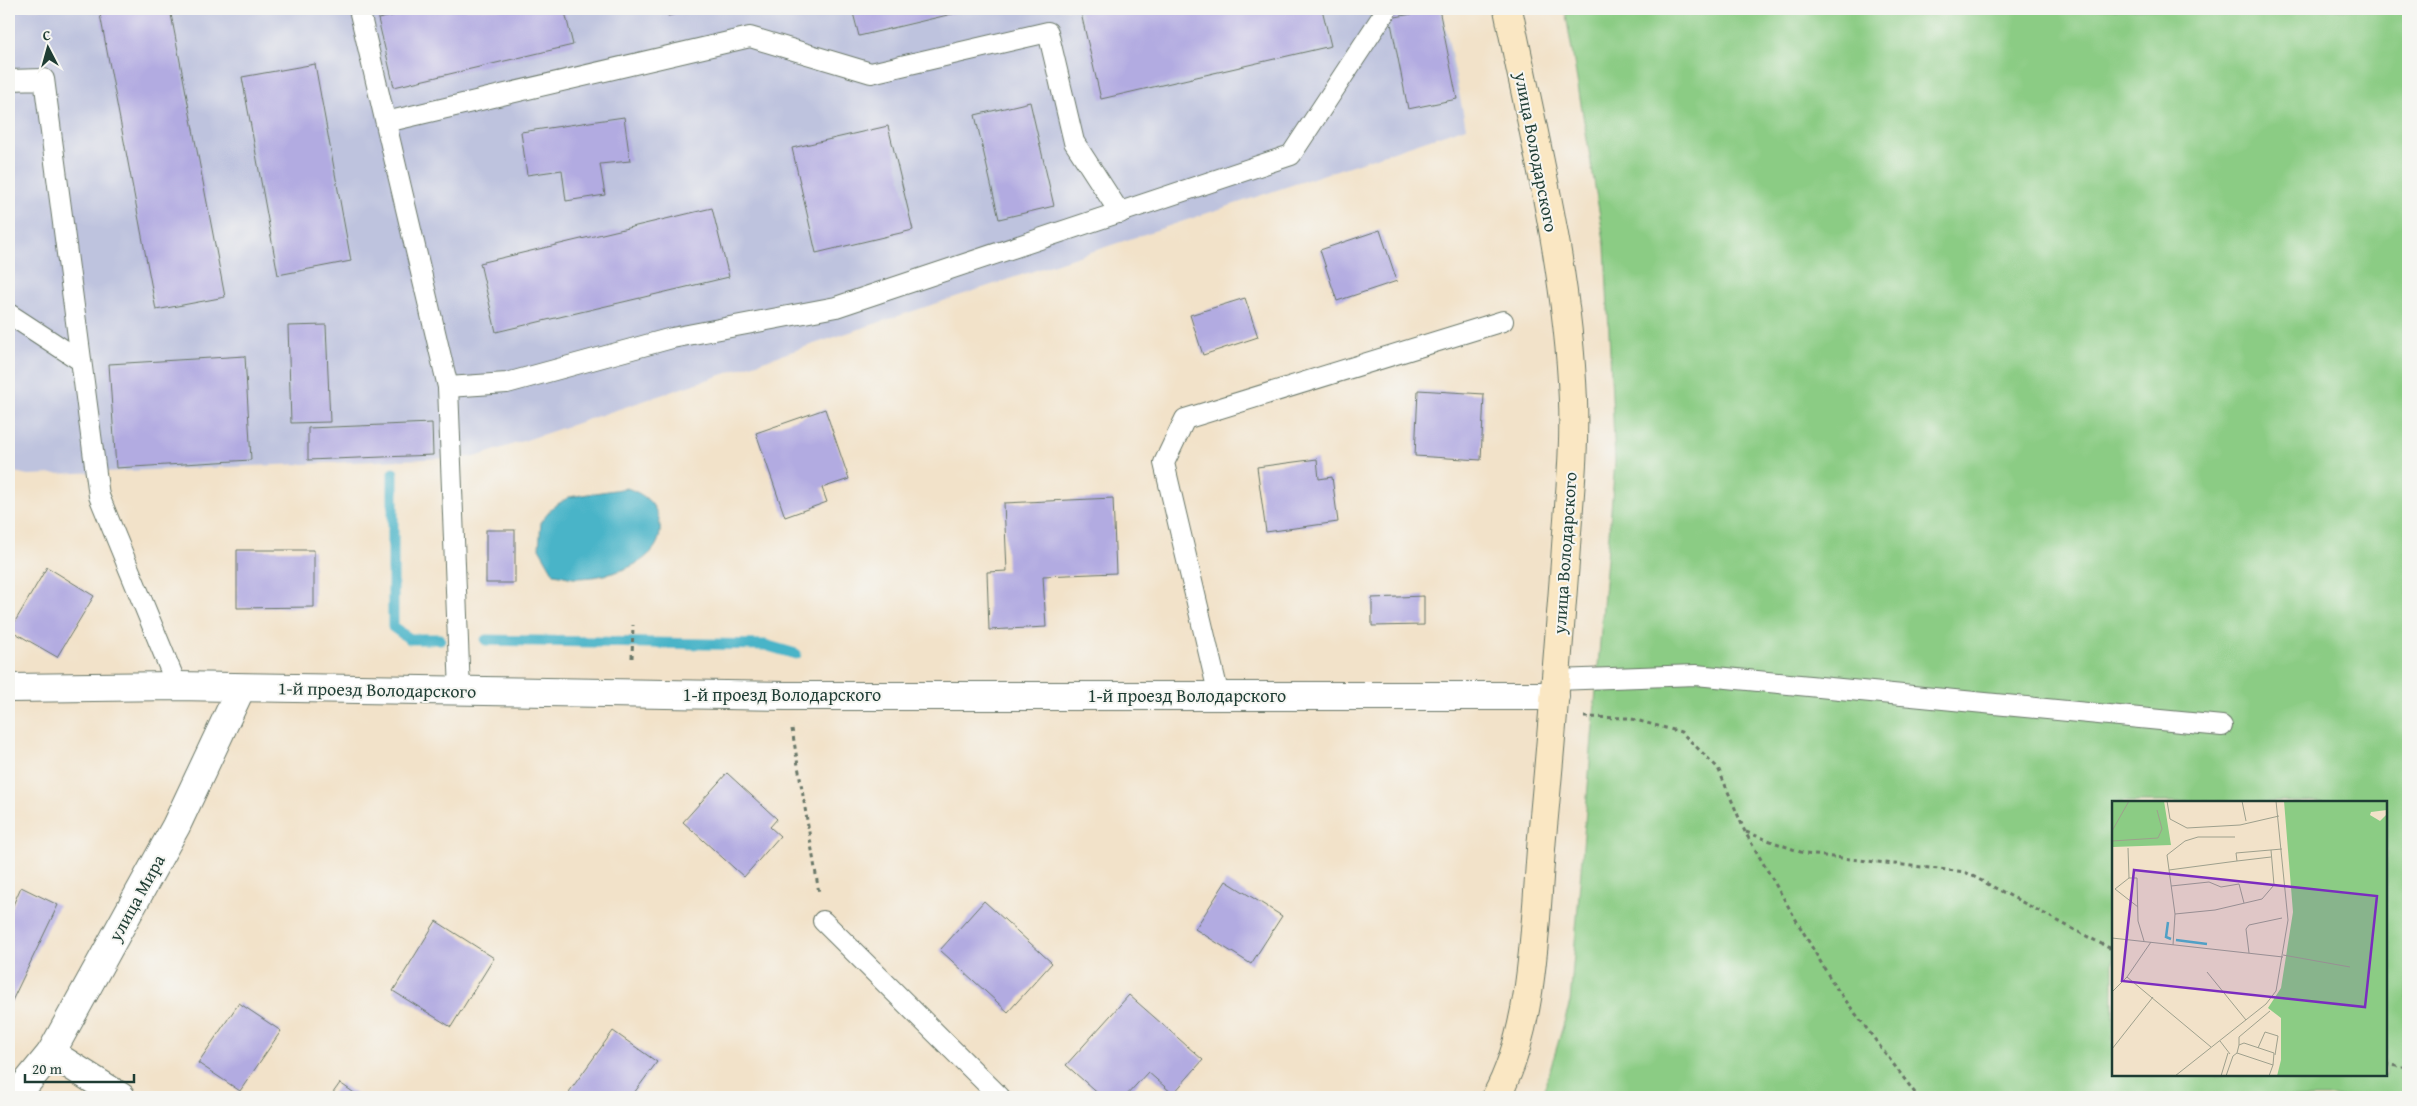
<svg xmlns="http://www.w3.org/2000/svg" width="2417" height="1106" viewBox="0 0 2417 1106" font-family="'Gentium Book Plus',serif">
	<rect width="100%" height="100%" fill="#f6f6f2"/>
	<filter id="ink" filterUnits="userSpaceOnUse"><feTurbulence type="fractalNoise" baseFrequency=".02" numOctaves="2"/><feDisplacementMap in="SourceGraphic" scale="10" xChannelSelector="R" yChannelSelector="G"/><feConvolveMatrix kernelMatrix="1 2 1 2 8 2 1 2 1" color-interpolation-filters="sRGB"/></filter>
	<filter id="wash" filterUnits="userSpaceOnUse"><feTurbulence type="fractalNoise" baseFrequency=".0096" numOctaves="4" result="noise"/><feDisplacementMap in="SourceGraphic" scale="20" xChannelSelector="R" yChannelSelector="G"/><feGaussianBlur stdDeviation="1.12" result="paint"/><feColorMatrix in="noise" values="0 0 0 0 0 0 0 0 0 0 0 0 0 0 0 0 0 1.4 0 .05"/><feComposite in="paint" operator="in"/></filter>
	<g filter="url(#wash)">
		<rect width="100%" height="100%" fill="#f2e2c9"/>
		<polygon fill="#bec3de" points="9,9 1442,9 1466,127 475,457 28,475 9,471"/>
		<path fill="#8bcc84" stroke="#55845c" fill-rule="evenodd" d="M1565 9H2408V1097H1540L1546 1084 1570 1002 1615 462 1605 246ZM2113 802H2386V1075H2113Z"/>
		<path fill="#4ab4c8" stroke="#34787e" d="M627 488C643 494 654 501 659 519 670 563 607 579 573 578 567 577 561 575 554 574L539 548 541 522 553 507 569 497Z"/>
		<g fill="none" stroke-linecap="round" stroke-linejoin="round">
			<g stroke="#4ab4c8" stroke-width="11">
				<polyline points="393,473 393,627 410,639 440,639"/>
				<polyline points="486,640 765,645 796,654"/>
			</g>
		</g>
		<g id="blocks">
			<g fill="#b2abe1">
				<polygon points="99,9 170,9 225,297 156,310"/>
				<polygon points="409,9 576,9 565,12 573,45 394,87 378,19 409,12"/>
				<polygon points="667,9 696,9 668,16"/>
				<polygon points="852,9 973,9 859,36"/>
				<polygon points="1080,9 1322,9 1331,46 1101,99"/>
				<polygon points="1439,9 1457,99 1408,109 1390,18"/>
				<polygon points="315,64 351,261 278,275 242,77"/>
				<polygon points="1030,102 1054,206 999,219 975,115"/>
				<polygon points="624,117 630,161 600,164 605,195 566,201 562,170 527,175 521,132"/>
				<polygon points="888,126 913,230 816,253 792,148"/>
				<polygon points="712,208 729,277 496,332 480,263"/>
				<polygon points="1380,230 1397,281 1337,301 1320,250"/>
				<polygon points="1245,298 1258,337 1203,355 1190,315"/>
				<polygon points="326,325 330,422 291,423 288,326"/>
				<polygon points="245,356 251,460 116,468 109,364"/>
				<polygon points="1418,390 1484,394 1481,460 1415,456"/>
				<polygon points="825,409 849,479 822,488 827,502 785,517 756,433"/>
				<polygon points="432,423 433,455 308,460 308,428"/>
				<polygon points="1317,459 1319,479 1332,477 1338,522 1266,532 1257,467"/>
				<polygon points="1113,498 1116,573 1043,576 1046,627 989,630 987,572 1007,571 1004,503"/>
				<rect x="486" y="530" width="29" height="53"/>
				<polygon points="237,550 314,550 314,607 237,608"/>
				<polygon points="47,567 94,596 57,657 10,630"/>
				<polygon points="1424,596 1424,625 1372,626 1372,598"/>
				<polygon points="727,773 777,819 770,827 780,836 744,877 683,822"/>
				<polygon points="1226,881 1282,916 1251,964 1195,929"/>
				<polygon points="21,887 58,905 11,1003 9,1002 9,914"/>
				<polygon points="984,901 1052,963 1008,1012 940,950"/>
				<polygon points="436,921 494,958 451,1027 393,991"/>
				<polygon points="1129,995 1203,1060 1173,1094 1148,1072 1125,1097 1102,1097 1066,1065"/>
				<polygon points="239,1003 281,1031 240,1091 198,1063"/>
				<polygon points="613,1031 657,1062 631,1097 576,1097 569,1092"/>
				<polygon points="340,1083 360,1097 330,1097"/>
			</g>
		</g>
	</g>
	<g filter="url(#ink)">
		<use href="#blocks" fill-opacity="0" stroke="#697768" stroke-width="1"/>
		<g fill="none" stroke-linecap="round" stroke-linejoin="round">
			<defs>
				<g id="lane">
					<polyline points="359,9 448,387 460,692"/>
					<polyline points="9,80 44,79 99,496 177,686"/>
					<polyline points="386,122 750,37 871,73 1048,32 1074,142 1120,213"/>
					<polyline points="9,314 81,361"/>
					<polyline points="448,387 507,383 672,338 836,307 1291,155 1387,9"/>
					<polyline points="1556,680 1696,675 2222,726"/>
					<polyline points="1219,696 1164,463 1185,419 1503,321"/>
					<polyline points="823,921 1000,1097"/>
				</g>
				<g id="street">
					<polyline points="9,688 177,686 786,696 1555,696"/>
					<polyline points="51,1053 121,1097"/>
					<polyline points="15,1097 51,1053 176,826 241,688"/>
				</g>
				<path id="secondary" d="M1496 1097C1535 1027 1535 917 1542 837 1551 746 1558 654 1565 562 1568 509 1575 454 1573 401 1568 269 1534 138 1508 9"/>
			</defs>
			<use href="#lane" stroke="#697768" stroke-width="22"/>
			<use href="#street" stroke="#697768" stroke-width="30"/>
			<use href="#secondary" stroke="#697768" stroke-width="30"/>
			<g stroke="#697768" stroke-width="3" stroke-dasharray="4 4" stroke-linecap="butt">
				<polyline points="632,658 633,625"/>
				<polyline points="1584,717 1628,718 1681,732 1718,768 1745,832 1834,985 1918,1097"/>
				<polyline points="792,729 819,893"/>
				<polyline points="1746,832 1806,854 1965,872 2113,950"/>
				<polyline points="2386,1064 2408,1068"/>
			</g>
			<use href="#lane" stroke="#fff" stroke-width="20"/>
			<use href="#street" stroke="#fff" stroke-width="28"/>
			<use href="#secondary" stroke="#fae7c3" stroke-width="28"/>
		</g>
	</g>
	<g text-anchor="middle" stroke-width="4" stroke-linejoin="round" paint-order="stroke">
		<g font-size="18" fill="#1f3d34" stroke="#f6f6f2">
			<text transform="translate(1536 152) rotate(79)" y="6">улица Володарского</text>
			<text transform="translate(1565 553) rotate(-86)" y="6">улица Володарского</text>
			<text transform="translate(377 690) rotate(1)" y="6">1-й проезд Володарского</text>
			<text x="782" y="701">1-й проезд Володарского</text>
			<text x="1187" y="702">1-й проезд Володарского</text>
			<text transform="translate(137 898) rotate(-61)" y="6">улица Мира</text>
		</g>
	</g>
	<g transform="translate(2112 801)">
		<rect width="275" height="275" fill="#f2e2c9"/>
		<path d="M0 0H52L59 44 0 46ZM172 0H275V9L259 11 258 14 268 20 275 13V275H165L169 259V217L156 207 169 187 181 111Z" fill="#8bcc84"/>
		<path fill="none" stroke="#4ab4c8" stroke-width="2.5" d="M56 121 54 136 59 138M64 139 95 143"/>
		<path fill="none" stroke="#9ea08d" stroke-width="1" d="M55 0 58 18 75 27 128 24 167 15M130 0 134 20M0 30 17 0M0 40 46 37 50 28 45 9M16 47 17 77H25L26 120 32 140M125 60 159 56M57 69 125 60 124 52 170 48M17 77 3 88 26 106M59 85 97 81 109 86 127 83 132 102M63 113 103 109 150 98 162 84 159 49M0 137 171 156M61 144 63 113 55 54 73 40 86 36H123M137 152 134 128 137 124 170 117M171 154 238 166M95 171 134 219M15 176 99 246M0 191 15 176 39 141M108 240 118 253M127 244V236L158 210M146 247 153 231 166 235 163 254M0 248 41 196M125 252 127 244 132 242 162 252 161 264M121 255 125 252 161 264 157 275M63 275 154 203 164 190 176 119 164 0M109 275 116 252M114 275 121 255"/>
		<path fill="#7b2cbf" fill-opacity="0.15" stroke="#7b2cbf" stroke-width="2.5" d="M22 69 265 95 253 206 10 180Z"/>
		<rect width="275" height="275" fill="none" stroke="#1f3d34" stroke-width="2.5"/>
	</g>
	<rect width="2417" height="1106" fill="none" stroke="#f6f6f2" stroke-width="30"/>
	<g transform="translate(48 48) rotate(354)" stroke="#f6f6f2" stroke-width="4" paint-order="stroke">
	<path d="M0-4L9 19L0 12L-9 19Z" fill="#1f3d34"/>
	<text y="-8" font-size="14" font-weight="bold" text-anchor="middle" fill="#1f3d34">С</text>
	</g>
	<path d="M25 1074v8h109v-8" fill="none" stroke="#1f3d34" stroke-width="2.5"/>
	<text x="32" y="1074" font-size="15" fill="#1f3d34" stroke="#f6f6f2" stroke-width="4" paint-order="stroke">20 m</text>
</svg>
